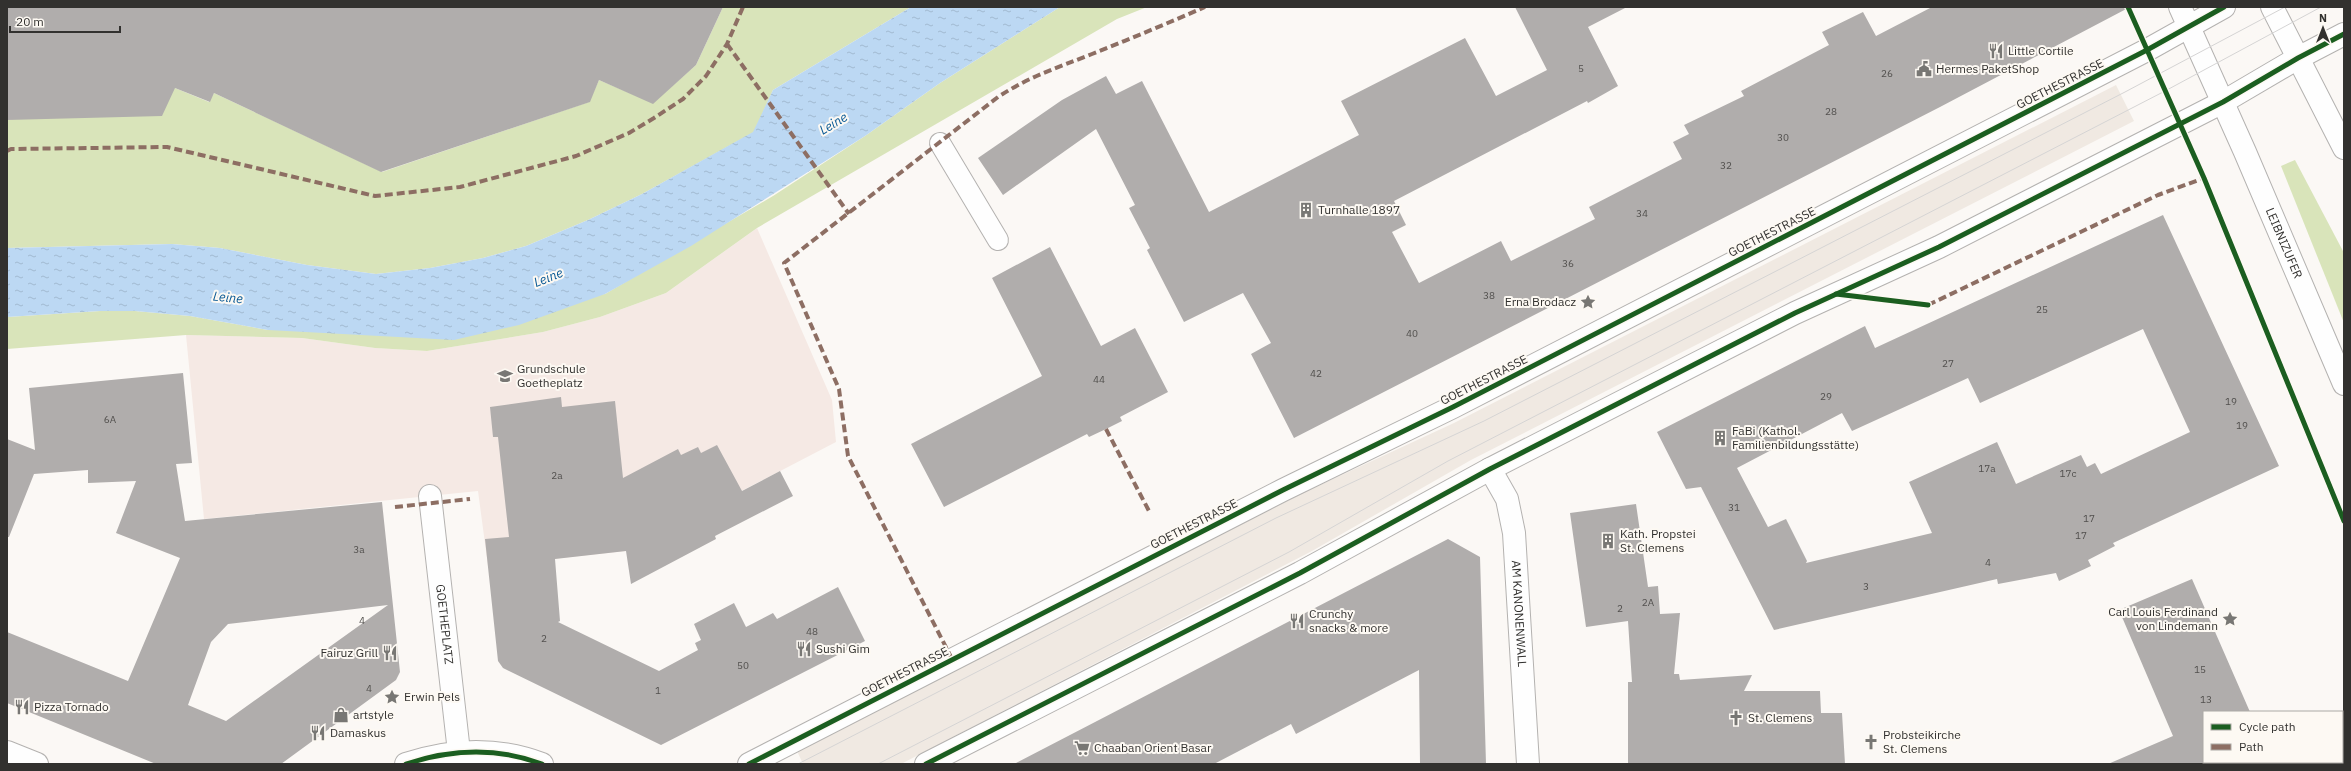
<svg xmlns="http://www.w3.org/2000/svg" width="2351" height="771" viewBox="0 0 2351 771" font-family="'IBM Plex Sans',sans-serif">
	<defs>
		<pattern id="water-ripples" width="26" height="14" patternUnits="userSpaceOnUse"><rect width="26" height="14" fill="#bcd8f3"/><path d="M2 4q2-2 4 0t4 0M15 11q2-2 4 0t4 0" fill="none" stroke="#a2bad1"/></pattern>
	</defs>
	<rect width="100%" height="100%" fill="#fbf8f5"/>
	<polygon fill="#f5e9e4" points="757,228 832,400 836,442 626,551 488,566 478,491 204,519 186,335 302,338 375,348 427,351 543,332 600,317 666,293"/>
	<polygon fill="#f0e9e2" points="2116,85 2134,121 1471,460 1312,551 901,764 803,764 797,751 1307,491 1454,423"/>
	<g fill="#d9e4ba">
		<polygon points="723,7 911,7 773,90 754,132 642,194 588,220 526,246 483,258 430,268 376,274 307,265 220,248 172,244 7,248 7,120 175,88 209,102 214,93 382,172 589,102 599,80 653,103 696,65"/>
		<polygon points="1060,7 1147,7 1117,19 757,228 666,293 600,317 543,332 427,351 375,348 302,338 186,335 7,349 7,317 100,311 135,311 190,316 268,330 605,294 773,196 865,136 940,83"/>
		<polygon points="2295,160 2344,253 2344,323 2281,166"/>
	</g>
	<polygon fill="url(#water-ripples)" points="911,7 1060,7 940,83 865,136 691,246 605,294 519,325 454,340 268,330 190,316 135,311 100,311 7,317 7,248 172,244 220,248 307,265 376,274 430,268 483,258 526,246 588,220 642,194 753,132 773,90"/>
	<g fill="#b0adac" fill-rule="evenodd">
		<polygon points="7,7 723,7 696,65 653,104 599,80 590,102 381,172 214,93 210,102 175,88 162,116 7,120"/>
		<polygon points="1515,7 1627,7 1588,27 1618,86 1588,103 1587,101 1394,201 1406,225 1392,232 1419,283 1501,241 1511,261 1595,219 1589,207 1682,159 1673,142 1689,134 1684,125 1744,96 1741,91 1829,45 1822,32 1863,12 1876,36 1932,7 2130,7 1940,107 1294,438 1251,354 1271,343 1243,293 1184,322 1147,250 1150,248 1129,208 1135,205 1096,129 1003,195 978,158 1062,100 1106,76 1116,94 1142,81 1209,212 1359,135 1341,101 1465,38 1496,96 1547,70"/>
		<path d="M2163 215 2279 466 2113 543 2115 546 2088 560 2091 566 2059 581 2056 573 1998 584 1997 579 1774 630 1701 487 1686 489 1657 432 1865 326 1875 348ZM2143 329 2190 432 2101 474 2095 463 2087 467 2081 455 2016 484 1997 442 1909 482 1932 533 1806 563 1807 561 1786 519 1768 527 1737 468 1842 413 1852 431 1968 378 1980 403Z"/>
		<polygon points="1050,247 1101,346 1135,328 1168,392 1120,417 1122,421 1106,429 1089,437 1087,434 944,507 911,444 1042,376 992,278"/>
		<path d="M183 373 192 463 176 464 185 521 382 502 400 672 396 680 281 764H156L7 703V632L128 681 180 558 116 533 136 481 88 483V470L34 474 9 537H7V439L35 450 29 388ZM388 605 226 721 188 705 211 642 228 624Z"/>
		<polygon points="561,397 562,407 615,401 623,478 678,449 681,455 698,447 701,453 717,445 742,491 780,471 793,496 715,536 716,539 631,584 626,551 555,559 560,621 558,622 659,671 698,650 695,643 701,640 694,624 734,603 746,627 773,613 777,619 838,587 865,641 661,745 503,668 498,661 485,539 509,537 498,437 493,437 490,407"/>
		<polygon points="1636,504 1648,587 1658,586 1660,614 1680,613 1674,674 1679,674 1680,680 1752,675 1744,691 1820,691 1821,713 1842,713 1845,764 1628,764 1628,682 1632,682 1628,621 1586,627 1570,513"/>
		<polygon points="1448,539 1480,557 1486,764 1420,764 1419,670 1296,734 1291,724 1214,764 1014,764"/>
		<polygon points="2192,579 2250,712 2204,712 2204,762 2269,762 2270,764 2108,764 2173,736 2119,610"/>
	</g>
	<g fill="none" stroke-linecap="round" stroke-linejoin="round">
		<defs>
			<polyline id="service" points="940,143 998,240"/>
			<g id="minor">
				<path id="s1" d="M1490 469 1507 499 1514 533 1528 764"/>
				<path id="s2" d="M430 496 459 752"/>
			</g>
			<g id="tertiary">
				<polyline points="7,752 37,764"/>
				<path d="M406 764C451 749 497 747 542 764"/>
				<polyline points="749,764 1283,490 1453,407 2147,50 2224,7"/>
				<polyline points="926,764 1300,573 1490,469 1795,313 1939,247 2223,102 2298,58 2344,34"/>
			</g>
			<g id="secondary">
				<path id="s3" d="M2180 7 2245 152 2344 384"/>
				<polyline points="2272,7 2344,148"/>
			</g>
		</defs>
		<use href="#service" stroke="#b4b2b0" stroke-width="22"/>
		<use href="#minor" stroke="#b4b2b0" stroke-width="24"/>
		<use href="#tertiary" stroke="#b4b2b0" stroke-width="24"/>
		<use href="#secondary" stroke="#b4b2b0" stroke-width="24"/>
		<use href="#service" stroke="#fefefe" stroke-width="20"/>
		<use href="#minor" stroke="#fefefe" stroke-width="22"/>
		<use href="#tertiary" stroke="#fefefe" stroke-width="22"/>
		<use href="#secondary" stroke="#fefefe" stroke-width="22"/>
		<g stroke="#d5d4d4" stroke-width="1">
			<polyline points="798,764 1276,518 1484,421 2125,92 2285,7"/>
			<polyline points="878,764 1289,552 1448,461 2165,91 2321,7"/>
		</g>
		<g stroke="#8d6e63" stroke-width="4" stroke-dasharray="8 4" stroke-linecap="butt">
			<polyline points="727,44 849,214"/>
			<polyline points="7,151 11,149 167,147 375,196 460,187 576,156 629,133 654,118 683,99 706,76 727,44 743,7"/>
			<polyline points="1928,305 2158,195 2204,178"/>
			<polyline points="1106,429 1149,511"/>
			<polyline points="395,507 470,499"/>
			<path d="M952 659 848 456 839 389 784 263 998 97C1030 76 1057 68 1092 54 1130 39 1168 23 1205 7"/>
		</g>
		<defs>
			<g id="cycleway">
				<polyline points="2128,7 2204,178 2344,521"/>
				<polyline points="1836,294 1928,305"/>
				<path d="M406 764C451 749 497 747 542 764"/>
				<polyline points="749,764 1283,490 1453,407 2147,50 2224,7"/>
				<polyline points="926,764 1300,573 1490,469 1795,313 1939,247 2223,102 2298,58 2344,34"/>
			</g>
		</defs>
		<use href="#cycleway" stroke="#fdf9f3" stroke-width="8"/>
		<use href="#cycleway" stroke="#1b5e20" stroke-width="5"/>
	</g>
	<defs>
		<symbol id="restaurant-bare" viewBox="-9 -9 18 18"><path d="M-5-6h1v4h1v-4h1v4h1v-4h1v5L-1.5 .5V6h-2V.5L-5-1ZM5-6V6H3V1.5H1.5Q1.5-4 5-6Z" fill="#787774" stroke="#fdf9f3" stroke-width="2.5" paint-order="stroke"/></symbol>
		<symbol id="civic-bare" viewBox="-9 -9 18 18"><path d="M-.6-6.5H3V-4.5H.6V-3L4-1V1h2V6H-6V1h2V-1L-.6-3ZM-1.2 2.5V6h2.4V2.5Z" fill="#787774" stroke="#fdf9f3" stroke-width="2.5" paint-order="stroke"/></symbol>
		<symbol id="building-bare" viewBox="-9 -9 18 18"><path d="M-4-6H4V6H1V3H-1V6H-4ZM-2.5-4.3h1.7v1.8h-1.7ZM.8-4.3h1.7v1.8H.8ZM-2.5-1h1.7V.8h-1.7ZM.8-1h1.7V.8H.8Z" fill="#787774" stroke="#fdf9f3" stroke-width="2.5" paint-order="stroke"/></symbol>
		<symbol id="sight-bare" viewBox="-9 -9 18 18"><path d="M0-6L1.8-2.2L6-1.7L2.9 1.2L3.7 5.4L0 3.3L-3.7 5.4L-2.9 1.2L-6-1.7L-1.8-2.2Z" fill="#787774" stroke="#fdf9f3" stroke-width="2.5" paint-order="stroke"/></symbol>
		<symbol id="school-bare" viewBox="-9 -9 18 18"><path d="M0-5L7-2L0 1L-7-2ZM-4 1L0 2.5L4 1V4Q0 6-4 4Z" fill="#787774" stroke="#fdf9f3" stroke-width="2.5" paint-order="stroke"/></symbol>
		<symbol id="shop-bare" viewBox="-9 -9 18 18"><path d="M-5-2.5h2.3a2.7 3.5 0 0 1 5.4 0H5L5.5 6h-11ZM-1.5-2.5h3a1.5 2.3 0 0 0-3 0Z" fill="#787774" stroke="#fdf9f3" stroke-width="2.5" paint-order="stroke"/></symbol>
		<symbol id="church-bare" viewBox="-9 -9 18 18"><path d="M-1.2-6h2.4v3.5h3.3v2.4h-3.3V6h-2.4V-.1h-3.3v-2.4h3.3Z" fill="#787774" stroke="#fdf9f3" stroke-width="2.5" paint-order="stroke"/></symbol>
		<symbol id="supermarket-bare" viewBox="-9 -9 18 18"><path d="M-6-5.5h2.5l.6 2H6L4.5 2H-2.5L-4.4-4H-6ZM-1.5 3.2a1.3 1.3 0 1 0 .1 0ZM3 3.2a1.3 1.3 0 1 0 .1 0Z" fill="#787774" stroke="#fdf9f3" stroke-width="2.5" paint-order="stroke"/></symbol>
	</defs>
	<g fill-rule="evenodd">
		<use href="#restaurant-bare" x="1985" y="40" width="22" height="22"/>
		<use href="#civic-bare" x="1913" y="58" width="22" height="22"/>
		<use href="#building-bare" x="1295" y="199" width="22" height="22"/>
		<use href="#sight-bare" x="1577" y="291" width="22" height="22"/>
		<use href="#school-bare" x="494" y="365" width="22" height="22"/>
		<use href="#building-bare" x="1709" y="427" width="22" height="22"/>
		<use href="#building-bare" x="1597" y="530" width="22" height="22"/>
		<use href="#sight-bare" x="2219" y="608" width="22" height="22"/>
		<use href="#restaurant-bare" x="1286" y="610" width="22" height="22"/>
		<use href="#restaurant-bare" x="793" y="638" width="22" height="22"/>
		<use href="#restaurant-bare" x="379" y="642" width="22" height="22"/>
		<use href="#sight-bare" x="381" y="686" width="22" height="22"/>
		<use href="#restaurant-bare" x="11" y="696" width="22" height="22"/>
		<use href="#shop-bare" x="330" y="704" width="22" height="22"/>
		<use href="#church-bare" x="1725" y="707" width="22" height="22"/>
		<use href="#restaurant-bare" x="307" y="722" width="22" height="22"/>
		<use href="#church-bare" x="1860" y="731" width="22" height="22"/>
		<use href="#supermarket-bare" x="1071" y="737" width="22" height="22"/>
	</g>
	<g text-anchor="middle" stroke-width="4" stroke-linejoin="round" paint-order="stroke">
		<g font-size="10" fill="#52504e">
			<text x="1581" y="72">5</text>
			<text x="1887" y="77">26</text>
			<text x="1831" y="115">28</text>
			<text x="1783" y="141">30</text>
			<text x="1726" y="169">32</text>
			<text x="1642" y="217">34</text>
			<text x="1568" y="267">36</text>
			<text x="1489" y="299">38</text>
			<text x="2042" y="313">25</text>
			<text x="1412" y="337">40</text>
			<text x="1948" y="367">27</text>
			<text x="1316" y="377">42</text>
			<text x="1099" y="383">44</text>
			<text x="1826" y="400">29</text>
			<text x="2231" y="405">19</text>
			<text x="110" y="423">6A</text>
			<text x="2242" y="429">19</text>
			<text x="1987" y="472">17a</text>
			<text x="2068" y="477">17c</text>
			<text x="557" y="479">2a</text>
			<text x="1734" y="511">31</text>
			<text x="2089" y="522">17</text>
			<text x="2081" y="539">17</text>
			<text x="359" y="553">3a</text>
			<text x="1988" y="566">4</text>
			<text x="1866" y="590">3</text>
			<text x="1648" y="606">2A</text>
			<text x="1620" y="612">2</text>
			<text x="362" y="624">4</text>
			<text x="812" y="635">48</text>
			<text x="544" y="642">2</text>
			<text x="743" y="669">50</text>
			<text x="2200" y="673">15</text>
			<text x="369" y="692">4</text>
			<text x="658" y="694">1</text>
			<text x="2206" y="703">13</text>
		</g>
		<g font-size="12" fill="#32312f" stroke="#fdf9f3" text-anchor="start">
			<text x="2008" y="55">Little Cortile</text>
			<text x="1936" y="73">Hermes PaketShop</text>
			<text x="1318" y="214">Turnhalle 1897</text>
			<text x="1576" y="306" text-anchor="end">Erna Brodacz</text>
			<text x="517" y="373">Grundschule<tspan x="517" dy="14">Goetheplatz</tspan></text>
			<text x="1732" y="435">FaBi (Kathol.<tspan x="1732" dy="14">Familienbildungsstätte)</tspan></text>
			<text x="1620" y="538">Kath. Propstei<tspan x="1620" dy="14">St. Clemens</tspan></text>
			<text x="2218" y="616" text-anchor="end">Carl Louis Ferdinand<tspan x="2218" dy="14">von Lindemann</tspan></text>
			<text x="1309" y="618">Crunchy<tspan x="1309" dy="14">snacks &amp; more</tspan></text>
			<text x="816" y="653">Sushi Gim</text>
			<text x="378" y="657" text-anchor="end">Fairuz Grill</text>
			<text x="404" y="701">Erwin Pels</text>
			<text x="34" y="711">Pizza Tornado</text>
			<text x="353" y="719">artstyle</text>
			<text x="1748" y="722">St. Clemens</text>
			<text x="330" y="737">Damaskus</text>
			<text x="1883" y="739">Probsteikirche<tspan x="1883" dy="14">St. Clemens</tspan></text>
			<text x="1094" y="752">Chaaban Orient Basar</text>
		</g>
		<g font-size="12" fill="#32312f" stroke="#fdf9f3">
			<text transform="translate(2060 84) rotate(-27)" y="4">GOETHESTRASSE</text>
			<text transform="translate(1772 232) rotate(-27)" y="4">GOETHESTRASSE</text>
			<text dy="4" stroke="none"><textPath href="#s3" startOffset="258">LEIBNIZUFER</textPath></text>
			<text transform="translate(1484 380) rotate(-27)" y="4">GOETHESTRASSE</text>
			<text transform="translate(1194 524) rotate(-27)" y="4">GOETHESTRASSE</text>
			<text dy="4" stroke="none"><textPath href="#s1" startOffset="150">AM KANONENWALL</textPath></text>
			<text dy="4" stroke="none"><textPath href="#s2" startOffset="129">GOETHEPLATZ</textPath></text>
			<text transform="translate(905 672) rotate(-27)" y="4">GOETHESTRASSE</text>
		</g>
		<g font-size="13" font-style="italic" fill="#085995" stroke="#fdf9f3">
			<text transform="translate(833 123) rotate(-31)" y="5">Leine</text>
			<text transform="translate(548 277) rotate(-22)" y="5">Leine</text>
			<text transform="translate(228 297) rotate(6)" y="5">Leine</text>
		</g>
	</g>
	<rect width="2351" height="771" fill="none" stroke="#32312f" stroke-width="16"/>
	<rect x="2203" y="711" width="140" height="52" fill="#fdf9f3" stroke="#aca9a5"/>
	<rect x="2211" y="724" width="20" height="6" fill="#1b5e20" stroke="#aca9a5"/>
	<text x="2239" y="731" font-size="12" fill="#32312f">Cycle path</text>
	<rect x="2211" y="744" width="20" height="6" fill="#8d6e63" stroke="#aca9a5"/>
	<text x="2239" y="751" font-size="12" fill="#32312f">Path</text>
	<g transform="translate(2323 28)" stroke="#fdf9f3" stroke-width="3" paint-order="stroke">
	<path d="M0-3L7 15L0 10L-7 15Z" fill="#32312f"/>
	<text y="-6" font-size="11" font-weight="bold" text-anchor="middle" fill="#32312f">N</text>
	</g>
	<path d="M10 26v6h110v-6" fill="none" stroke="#32312f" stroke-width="2"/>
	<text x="16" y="26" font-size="12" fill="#32312f" stroke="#fdf9f3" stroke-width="3" paint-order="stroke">20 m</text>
</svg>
